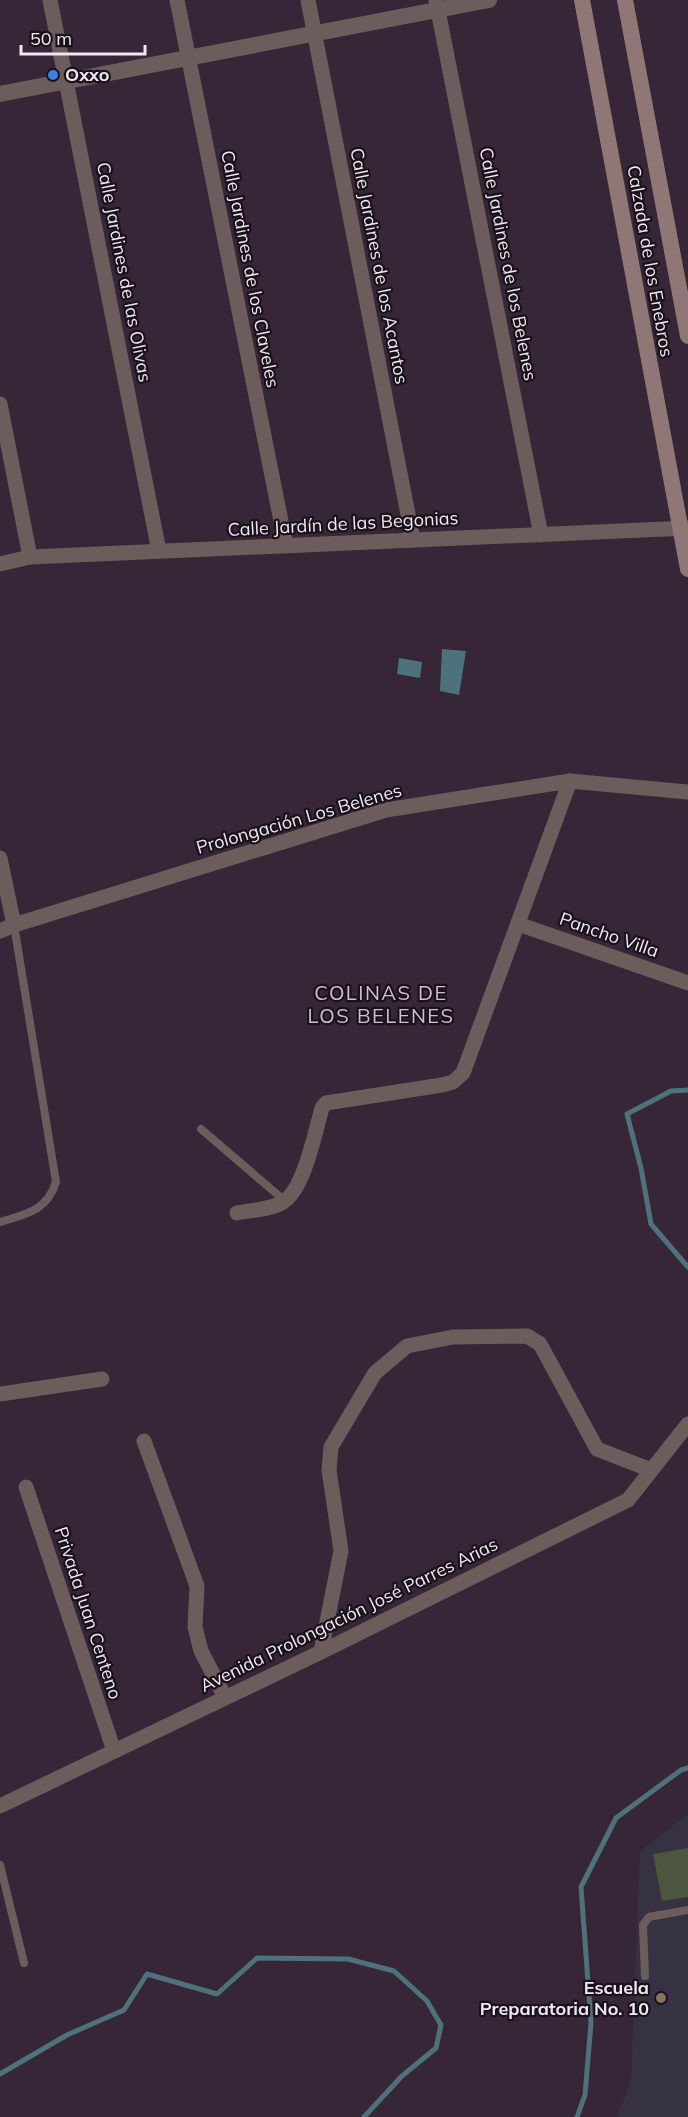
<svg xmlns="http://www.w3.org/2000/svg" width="688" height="2117" viewBox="0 0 688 2117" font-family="Mulish,sans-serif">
	<rect width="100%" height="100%" fill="#372637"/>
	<polygon fill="#363243" points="688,1814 688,2117 617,2117 631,2081 640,1851"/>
	<polygon fill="#4c553d" points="688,1848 688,1897 662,1901 653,1854"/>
	<g fill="#4d727c">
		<polygon points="442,649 466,651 459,695 440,691"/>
		<polygon points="399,658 422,662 420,678 397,674"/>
	</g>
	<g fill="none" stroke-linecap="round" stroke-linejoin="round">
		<g stroke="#4d727c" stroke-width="5">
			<polyline points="688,1090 671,1091 627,1114 641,1168 651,1224 688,1267"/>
			<polyline points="0,2074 67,2035 124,2010 147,1974 217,1994 257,1958 348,1959 394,1971 427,2001 441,2025 436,2048 402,2076 364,2117"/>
			<polyline points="577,2117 585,2095 591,2023 581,1887 616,1818 681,1770 688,1768"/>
		</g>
		<g stroke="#6c5d5c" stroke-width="8">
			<polyline points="201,1129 285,1201"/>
			<path d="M0 1222C26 1214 47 1211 56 1182L14 925"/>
			<polyline points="0,1865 24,1963"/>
			<polyline points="645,1976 643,1925 649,1917 654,1916 688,1910"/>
		</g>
		<g stroke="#6c5d5c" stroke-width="15">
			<polyline points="50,0 159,551"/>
			<polyline points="177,0 286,546"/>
			<polyline points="308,0 413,540"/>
			<polyline points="436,0 541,535"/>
			<polyline points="0,404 30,557"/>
			<polyline points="0,564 30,557 688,528"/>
			<polyline points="0,858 14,925"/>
			<polyline points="518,924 688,983"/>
			<polyline points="0,931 14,925 386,810 570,781 688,792"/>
			<path d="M237 1213C252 1210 270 1210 283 1202 304 1190 315 1132 322 1108L326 1103 442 1085 453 1082 463 1073 570 781"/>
			<polyline points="0,1394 102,1379"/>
			<polyline points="144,1441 197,1586 195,1627 201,1651 225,1697"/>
			<polyline points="26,1487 114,1751"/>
			<polyline points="321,1652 341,1551 329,1470 331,1447 375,1373 407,1346 453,1337 527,1336 540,1344 597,1449 651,1470"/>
			<polyline points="0,1806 321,1652 628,1500 688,1424"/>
		</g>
		<polyline stroke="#6c5d5c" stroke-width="16" points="0,94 489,0"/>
		<g stroke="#8f7776" stroke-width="16">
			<polyline points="582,0 688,569"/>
			<polyline points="625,0 688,336"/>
		</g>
	</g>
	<circle fill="#3f7fe0" stroke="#1a121a" stroke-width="2" cx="53" cy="75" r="6"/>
	<circle fill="#8d6e63" stroke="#1a121a" stroke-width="2" cx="661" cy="1998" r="6"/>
	<g text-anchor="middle" stroke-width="4.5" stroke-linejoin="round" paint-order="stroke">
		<g font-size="18" font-weight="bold" fill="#f2e6f2" stroke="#1a121a" text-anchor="start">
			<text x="65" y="81">Oxxo</text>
			<text x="649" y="1994" text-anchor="end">Escuela<tspan x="649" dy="21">Preparatoria No. 10</tspan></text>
		</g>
		<g font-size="18" fill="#f2e6f2" stroke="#1a121a">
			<text transform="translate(650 261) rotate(80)" y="6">Calzada de los Enebros</text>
			<text transform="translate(508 264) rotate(79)" y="6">Calle Jardines de los Belenes</text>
			<text transform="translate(379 266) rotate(79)" y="6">Calle Jardines de los Acantos</text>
			<text transform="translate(250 269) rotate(79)" y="6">Calle Jardines de los Claveles</text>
			<text transform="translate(124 272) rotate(79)" y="6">Calle Jardines de las Olivas</text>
			<text transform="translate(343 524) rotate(-3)" y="6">Calle Jardín de las Begonias</text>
			<text transform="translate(299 819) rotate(-16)" y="6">Prolongación Los Belenes</text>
			<text transform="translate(609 935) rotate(19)" y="6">Pancho Villa</text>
			<text transform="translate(88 1613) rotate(72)" y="6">Privada Juan Centeno</text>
			<text transform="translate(349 1615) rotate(-26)" y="6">Avenida Prolongación José Parres Arias</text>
		</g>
		<g font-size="20" letter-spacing="1.5" fill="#d3bdd2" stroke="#1a121a">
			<text x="381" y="1000">COLINAS DE<tspan x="381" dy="23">LOS BELENES</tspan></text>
		</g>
	</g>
	<path d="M21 45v9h124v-9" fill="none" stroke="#f2e6f2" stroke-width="3"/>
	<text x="30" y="45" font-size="18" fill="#f2e6f2" stroke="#1a121a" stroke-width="4.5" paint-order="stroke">50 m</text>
</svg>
